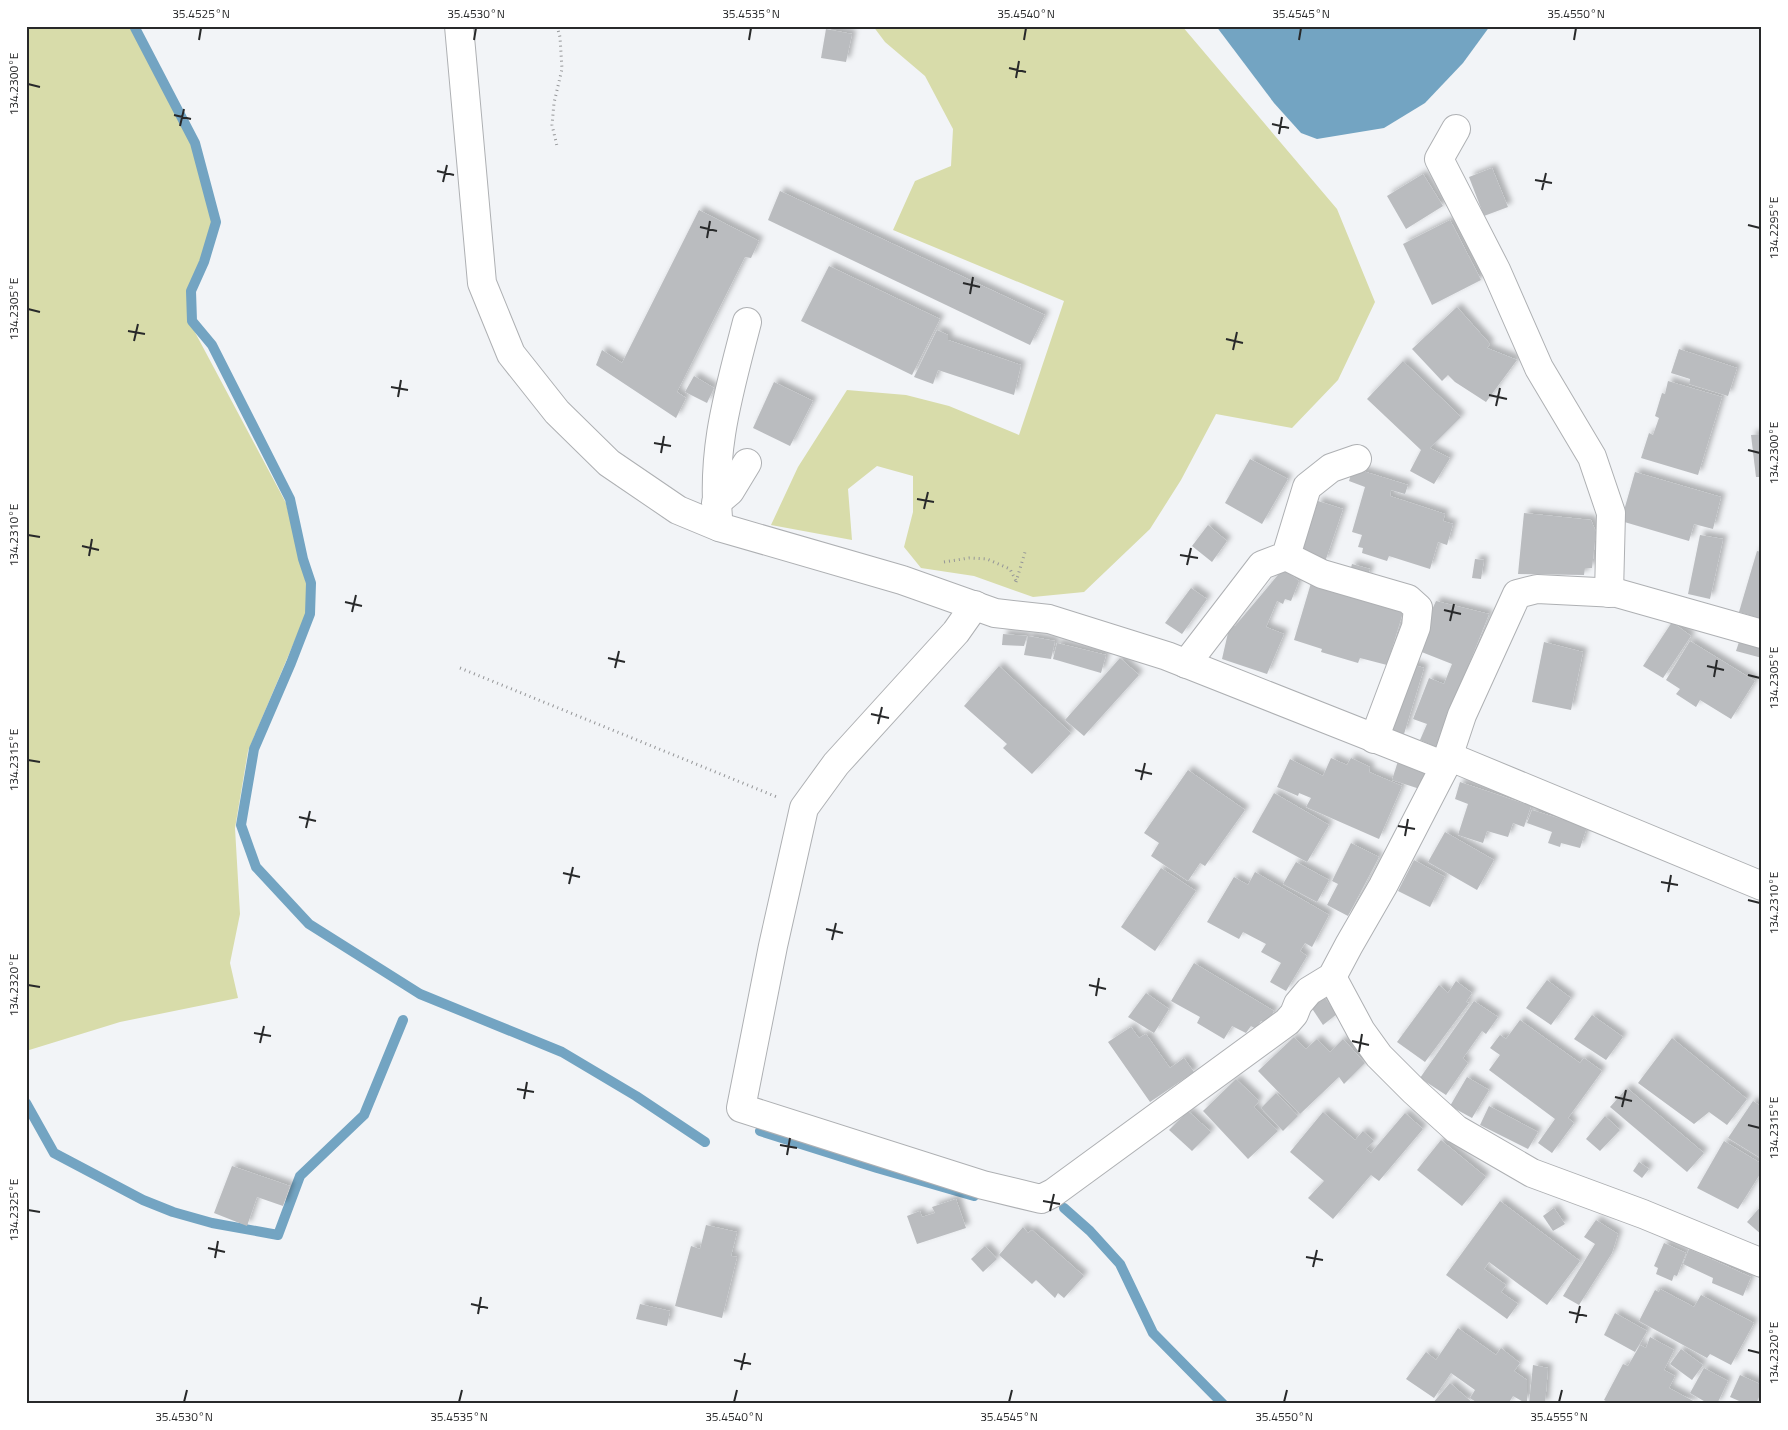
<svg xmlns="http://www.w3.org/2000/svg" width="1788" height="1430" viewBox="0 0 1788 1430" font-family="'Titillium Web',sans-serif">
	<defs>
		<filter id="shadow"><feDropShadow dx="4.5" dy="-4.5" stdDeviation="2.5" flood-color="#0004"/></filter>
	</defs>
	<rect width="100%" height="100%" fill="#f2f4f7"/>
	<g fill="#d8dcaa">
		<polygon points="26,26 129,26 193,147 213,223 201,261 189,290 189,321 286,503 306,583 306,614 248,751 235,828 240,914 230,963 238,998 120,1022 26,1051"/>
		<polygon points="873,26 1182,26 1337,209 1375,302 1338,380 1292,428 1216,414 1181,480 1150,529 1084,592 1033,597 974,576 921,568 904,547 913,512 913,476 877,466 848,489 852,540 771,525 798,467 847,390 906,395 949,406 1019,435 1064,301 893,230 915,181 951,166 953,129 925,76 885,42"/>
	</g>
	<polygon fill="#73a4c2" points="1216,26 1490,26 1463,63 1425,103 1384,128 1317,139 1301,133 1274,103"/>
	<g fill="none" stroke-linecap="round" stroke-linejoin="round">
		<g stroke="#73a4c2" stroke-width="10">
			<polyline points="134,26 195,143 216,222 204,262 191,291 192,321 212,345 290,499 303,559 311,583 310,614 291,663 254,749 241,825 256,867 309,924 420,994 562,1052 636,1096 705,1142"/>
			<polyline points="26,1103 54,1153 143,1200 173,1212 212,1223 278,1235 300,1176 364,1115 403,1020"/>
			<polyline points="760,1131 877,1168 974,1196"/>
			<polyline points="1064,1208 1090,1231 1120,1264 1153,1333 1223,1404"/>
		</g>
	</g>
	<g fill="#babcbf" filter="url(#shadow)">
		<polygon points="826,29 852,34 846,62 821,58"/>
		<polygon points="1492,168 1508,207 1484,216 1469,177"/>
		<polygon points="1423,174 1443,206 1406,229 1387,196"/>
		<polygon points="780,191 1045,315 1030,345 768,220"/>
		<polygon points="699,210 759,241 751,258 745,257 677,392 686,398 676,418 596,365 602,350 622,363"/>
		<polygon points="1450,220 1481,280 1432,305 1403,244"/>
		<polygon points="829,266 940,319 912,375 801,321"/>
		<polygon points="1457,307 1490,344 1487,348 1517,360 1486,402 1455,382 1448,375 1442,381 1412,349"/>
		<polygon points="937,330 948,335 948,340 1021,365 1014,395 938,370 933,384 914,377"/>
		<polygon points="1679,349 1737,368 1728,396 1689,384 1690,379 1671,373"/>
		<polygon points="1403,361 1461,417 1430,448 1450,458 1434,484 1410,471 1421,450 1367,399"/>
		<polygon points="694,376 714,388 707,403 685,392"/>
		<polygon points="1668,381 1722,397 1698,475 1641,458 1649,433 1653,435 1659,418 1655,416 1662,393 1665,394"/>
		<polygon points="774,382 813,401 790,446 753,428"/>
		<polygon points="1762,434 1762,477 1756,477 1751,435"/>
		<polygon points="1250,459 1288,479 1262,524 1225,503"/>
		<polygon points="1353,468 1408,485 1405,494 1391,490 1390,496 1445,514 1443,521 1453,524 1447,545 1438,542 1430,569 1389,556 1387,561 1362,553 1363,548 1358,547 1362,535 1352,532 1365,487 1349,481"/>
		<polygon points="1635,472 1721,497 1713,529 1694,524 1689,541 1621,521"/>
		<polygon points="1318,501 1343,509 1325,562 1298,554 1304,534 1307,535"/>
		<polygon points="1524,513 1591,520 1596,532 1592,568 1585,568 1584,575 1518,574"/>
		<polygon points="1208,525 1227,541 1212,562 1192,546"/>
		<polygon points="1700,535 1723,539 1710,599 1688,594"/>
		<polygon points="1757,551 1762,552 1762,619 1739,612"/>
		<polygon points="1475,559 1484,560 1481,579 1472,578"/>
		<polygon points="1352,564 1370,569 1366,580 1349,575"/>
		<polygon points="1283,569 1299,581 1291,601 1285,599 1283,604 1277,601 1266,627 1284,634 1267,674 1222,659 1230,624 1235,626"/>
		<polygon points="1311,583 1404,609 1387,665 1360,658 1358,663 1321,652 1322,649 1294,640"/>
		<polygon points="1191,588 1207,599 1182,634 1165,623"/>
		<polygon points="1436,601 1489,614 1436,747 1420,740 1427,724 1413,719 1429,678 1444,684 1452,664 1414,649"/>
		<polygon points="1672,622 1691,636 1663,678 1643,666"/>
		<polygon points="1003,634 1027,636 1024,646 1002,645"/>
		<polygon points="1028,636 1055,641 1051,659 1024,655"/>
		<polygon points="1690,641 1755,681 1731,719 1700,700 1696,707 1676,694 1680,689 1666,680"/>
		<polygon points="1544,642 1583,652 1571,710 1532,702"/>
		<polygon points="1739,642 1762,648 1762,658 1736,651"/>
		<polygon points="1057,643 1106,655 1101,673 1053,659"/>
		<polygon points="1120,658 1139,675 1084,736 1065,720"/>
		<polygon points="1408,663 1424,668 1404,734 1388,730"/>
		<polygon points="999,666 1071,733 1032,774 1003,748 1007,744 964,706"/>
		<polygon points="1331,758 1347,765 1351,758 1370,767 1369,772 1402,786 1379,839 1306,807 1311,798 1299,793 1298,796 1277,787 1290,759 1323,776"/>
		<polygon points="1398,761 1428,771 1423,790 1392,780"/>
		<polygon points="1188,770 1245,810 1205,866 1200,863 1188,881 1151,856 1159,843 1144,833"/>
		<polygon points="1460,782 1531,806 1524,827 1513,823 1508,837 1487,831 1483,843 1458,835 1468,804 1455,799"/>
		<polygon points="1274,793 1329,825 1307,862 1252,832"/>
		<polygon points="1532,810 1587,827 1580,848 1561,843 1560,847 1548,843 1552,832 1527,823"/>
		<polygon points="1445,832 1494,860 1477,890 1428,862"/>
		<polygon points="1351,843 1379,857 1348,916 1327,905 1338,884 1332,881"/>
		<polygon points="1414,860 1445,877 1430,907 1398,891"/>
		<polygon points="1296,862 1329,880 1317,902 1283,884"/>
		<polygon points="1161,868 1196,891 1155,951 1121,927"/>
		<polygon points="1255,872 1329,915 1312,947 1305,943 1300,951 1307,956 1286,991 1270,982 1281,963 1261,952 1266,944 1243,932 1239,939 1207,922 1234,877 1248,885"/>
		<polygon points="1194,963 1274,1011 1267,1024 1261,1021 1256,1029 1251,1026 1246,1033 1232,1026 1224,1039 1197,1023 1200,1017 1171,1001"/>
		<polygon points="1547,980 1571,998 1551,1025 1526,1008"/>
		<polygon points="1456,981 1472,993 1466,1002 1469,1003 1425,1062 1397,1042 1439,985 1448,993"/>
		<polygon points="1146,993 1169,1009 1154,1033 1128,1017"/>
		<polygon points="1325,998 1337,1014 1323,1025 1311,1007"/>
		<polygon points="1474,1001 1498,1017 1486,1034 1482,1031 1463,1058 1468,1063 1446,1095 1420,1078"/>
		<polygon points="1592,1015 1623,1037 1606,1060 1574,1039"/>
		<polygon points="1520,1020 1580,1063 1584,1058 1602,1071 1568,1118 1574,1123 1552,1153 1538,1143 1555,1119 1489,1070 1500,1055 1490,1048 1500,1035 1506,1039"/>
		<polygon points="1131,1027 1139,1038 1146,1034 1170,1068 1184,1058 1194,1072 1150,1102 1108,1042"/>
		<polygon points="1294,1037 1306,1049 1317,1039 1330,1052 1343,1039 1365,1063 1344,1084 1339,1077 1300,1114 1258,1071"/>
		<polygon points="1672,1038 1747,1099 1727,1125 1709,1112 1694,1124 1638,1083"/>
		<polygon points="1467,1077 1489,1090 1472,1118 1450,1106"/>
		<polygon points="1236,1079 1259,1101 1254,1107 1278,1131 1248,1159 1203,1111"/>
		<polygon points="1627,1088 1704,1153 1687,1172 1610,1107"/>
		<polygon points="1276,1093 1298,1116 1283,1131 1261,1108"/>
		<polygon points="1753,1101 1762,1107 1762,1159 1728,1138"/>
		<polygon points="1489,1106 1538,1132 1528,1149 1480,1125"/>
		<polygon points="1188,1111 1211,1132 1192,1151 1169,1130"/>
		<polygon points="1323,1112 1355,1140 1363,1131 1374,1141 1366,1149 1371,1153 1405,1113 1423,1129 1379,1181 1371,1175 1333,1219 1308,1198 1324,1181 1290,1152"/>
		<polygon points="1605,1116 1620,1130 1600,1151 1586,1139"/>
		<polygon points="1441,1140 1486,1177 1462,1206 1417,1170"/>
		<polygon points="1724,1141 1762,1164 1762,1171 1738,1209 1697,1188"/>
		<polygon points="1639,1162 1649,1169 1642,1178 1633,1171"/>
		<polygon points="232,1166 290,1186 283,1206 257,1197 247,1226 214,1213"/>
		<polygon points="956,1199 966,1228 917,1244 907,1216 920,1211 922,1217 935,1213 932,1207"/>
		<polygon points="1500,1201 1580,1261 1547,1305 1489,1262 1484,1269 1506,1285 1501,1292 1518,1304 1507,1319 1446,1275"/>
		<polygon points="1762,1205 1762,1235 1747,1222"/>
		<polygon points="1554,1208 1565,1224 1553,1231 1543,1216"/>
		<polygon points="1596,1220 1618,1234 1612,1253 1579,1305 1563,1296 1595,1244 1584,1237"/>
		<polygon points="706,1225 737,1232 731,1256 737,1257 722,1318 675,1306 691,1246 700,1249"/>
		<polygon points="1023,1227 1028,1233 1032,1230 1084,1276 1064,1298 1058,1293 1055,1298 1036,1280 1032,1284 999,1255"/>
		<polygon points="1664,1243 1686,1253 1677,1276 1674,1275 1672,1281 1656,1274 1658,1268 1654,1266"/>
		<polygon points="985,1246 997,1259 983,1272 971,1259"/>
		<polygon points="1689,1249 1751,1277 1743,1296 1712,1283 1713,1278 1683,1264"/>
		<polygon points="1660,1289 1694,1307 1701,1295 1754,1323 1731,1365 1710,1354 1707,1358 1639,1321 1655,1290 1659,1292"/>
		<polygon points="640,1304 670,1311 667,1326 636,1319"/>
		<polygon points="1615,1313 1647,1331 1635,1352 1604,1335"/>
		<polygon points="1458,1328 1496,1355 1501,1348 1520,1363 1514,1371 1527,1380 1527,1404 1513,1396 1508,1404 1479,1404 1470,1398 1475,1390 1451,1373 1434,1398 1406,1379 1426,1352 1436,1360"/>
		<polygon points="1650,1337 1674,1350 1664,1370 1675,1376 1669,1388 1695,1402 1694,1404 1611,1404 1604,1400 1623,1364 1628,1366 1640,1345 1646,1348"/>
		<polygon points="1681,1349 1703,1365 1692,1380 1670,1364"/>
		<polygon points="1533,1365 1548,1368 1545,1404 1529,1404"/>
		<polygon points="1704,1368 1728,1381 1717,1404 1709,1404 1690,1393"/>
		<polygon points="1740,1375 1762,1385 1762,1390 1756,1404 1746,1404 1730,1397"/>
		<polygon points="1450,1383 1474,1404 1432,1404"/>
	</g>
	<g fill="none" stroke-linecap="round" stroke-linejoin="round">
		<defs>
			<g id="minor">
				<polyline points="459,26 482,283 511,354 557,412 609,463 678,510 719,527 902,580 995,613 1049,619 1167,656 1445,766"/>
				<polyline points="1456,129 1439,159 1496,270 1539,368 1592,457 1611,513 1609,593"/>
				<polyline points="716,503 730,491 747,463"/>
				<path d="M719 527C710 453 729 392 747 322"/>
				<polyline points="1286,556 1322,574 1408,599 1418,608 1416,627 1374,739"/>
				<polyline points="975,605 956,632 836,764 804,808 773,946 741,1108 983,1185 1041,1199 1053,1193 1287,1022 1294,1014 1298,1004 1309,991 1332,977 1349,945 1383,886 1445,766 1462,715 1517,594 1537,589 1617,593 1762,634"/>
				<polyline points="1186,664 1262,565 1286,556 1307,487 1331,468 1357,459"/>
				<polyline points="1448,756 1762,886"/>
				<polyline points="1332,977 1361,1031 1379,1056 1414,1091 1456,1129 1532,1173 1643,1214 1762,1263"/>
			</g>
		</defs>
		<use href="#minor" stroke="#aeb0b3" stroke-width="30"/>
		<g stroke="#959698" stroke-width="3" stroke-dasharray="1 4" stroke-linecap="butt">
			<polyline points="557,26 560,37 562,69 554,103 552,125 557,146"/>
			<polyline points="944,562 969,558 987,559 1010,569 1016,581"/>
			<polyline points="1016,582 1025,552"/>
			<polyline points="460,668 777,797"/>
		</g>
		<use href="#minor" stroke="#fff" stroke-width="28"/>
	</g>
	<path fill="none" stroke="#28292a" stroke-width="2" d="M199 40 201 28M474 40 476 28M749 40 751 28M1024 40 1026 28M1299 40 1301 28M1574 40 1576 28M1009 68 1026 72M1016 78 1019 61M28 84 40 87M174 115 191 119M1272 124 1289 128M180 126 184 109M1279 134 1282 117M437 171 454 175M1535 180 1552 183M443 182 447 165M1542 190 1546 173M1748 225 1760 228M700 227 717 231M707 238 710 221M963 283 980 287M970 294 973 277M28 309 40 312M128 331 145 334M1226 339 1243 343M134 341 138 324M1233 350 1237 332M391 387 408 390M1489 395 1507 399M398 397 401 380M1496 406 1500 388M654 443 671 446M1748 450 1760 453M661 453 664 436M917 499 934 502M924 509 928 492M28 535 40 537M82 546 99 550M1180 555 1198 558M89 556 92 539M1187 565 1191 548M345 602 362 606M1444 610 1461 614M352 612 356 595M1450 621 1454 604M608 658 625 662M1707 666 1724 670M615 668 619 651M1748 675 1760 678M1714 677 1717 660M871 714 889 718M878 724 882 707M28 760 40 762M1135 770 1152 774M1141 780 1145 763M299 817 316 821M1398 826 1415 829M306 828 310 811M1405 836 1408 819M563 873 580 877M1661 882 1678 885M569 884 573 867M1668 892 1671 875M1748 900 1760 903M826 929 843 933M832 940 836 923M28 985 40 987M1089 985 1106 989M1096 996 1099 978M254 1033 271 1036M1352 1041 1369 1045M260 1043 264 1026M1359 1052 1362 1034M517 1089 534 1092M1615 1097 1632 1101M524 1099 527 1082M1622 1107 1626 1090M1748 1125 1760 1128M780 1145 797 1148M787 1155 790 1138M1043 1201 1060 1204M28 1210 40 1212M1050 1211 1054 1194M208 1248 225 1252M1306 1257 1323 1260M215 1258 218 1241M1313 1267 1317 1250M471 1304 488 1308M1569 1312 1587 1316M478 1314 481 1297M1576 1323 1580 1306M1748 1350 1760 1353M734 1360 751 1364M741 1370 745 1353M184 1402 187 1390M459 1402 462 1390M734 1402 737 1390M1009 1402 1012 1390M1284 1402 1287 1390M1559 1402 1562 1390"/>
	<rect width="1788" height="1430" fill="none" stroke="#ffffff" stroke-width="55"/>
	<rect x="28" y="28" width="1732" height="1374" fill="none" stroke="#28292a" stroke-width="2"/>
	<g font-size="12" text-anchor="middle" fill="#28292a">
		<text x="201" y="18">35.4525°N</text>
		<text x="476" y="18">35.4530°N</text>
		<text x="751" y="18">35.4535°N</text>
		<text x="1026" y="18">35.4540°N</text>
		<text x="1301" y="18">35.4545°N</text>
		<text x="1576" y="18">35.4550°N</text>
		<text transform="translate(14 84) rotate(-90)" y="4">134.2300°E</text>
		<text transform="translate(1774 228) rotate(-90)" y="4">134.2295°E</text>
		<text transform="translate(14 309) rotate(-90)" y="4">134.2305°E</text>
		<text transform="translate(1774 453) rotate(-90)" y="4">134.2300°E</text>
		<text transform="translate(14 535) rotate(-90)" y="4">134.2310°E</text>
		<text transform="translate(1774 678) rotate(-90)" y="4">134.2305°E</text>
		<text transform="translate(14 760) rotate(-90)" y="4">134.2315°E</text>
		<text transform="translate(1774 903) rotate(-90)" y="4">134.2310°E</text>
		<text transform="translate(14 985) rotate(-90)" y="4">134.2320°E</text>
		<text transform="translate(1774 1128) rotate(-90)" y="4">134.2315°E</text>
		<text transform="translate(14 1210) rotate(-90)" y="4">134.2325°E</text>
		<text transform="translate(1774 1353) rotate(-90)" y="4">134.2320°E</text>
		<text x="184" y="1421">35.4530°N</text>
		<text x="459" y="1421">35.4535°N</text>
		<text x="734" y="1421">35.4540°N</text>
		<text x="1009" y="1421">35.4545°N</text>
		<text x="1284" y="1421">35.4550°N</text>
		<text x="1559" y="1421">35.4555°N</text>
	</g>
</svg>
